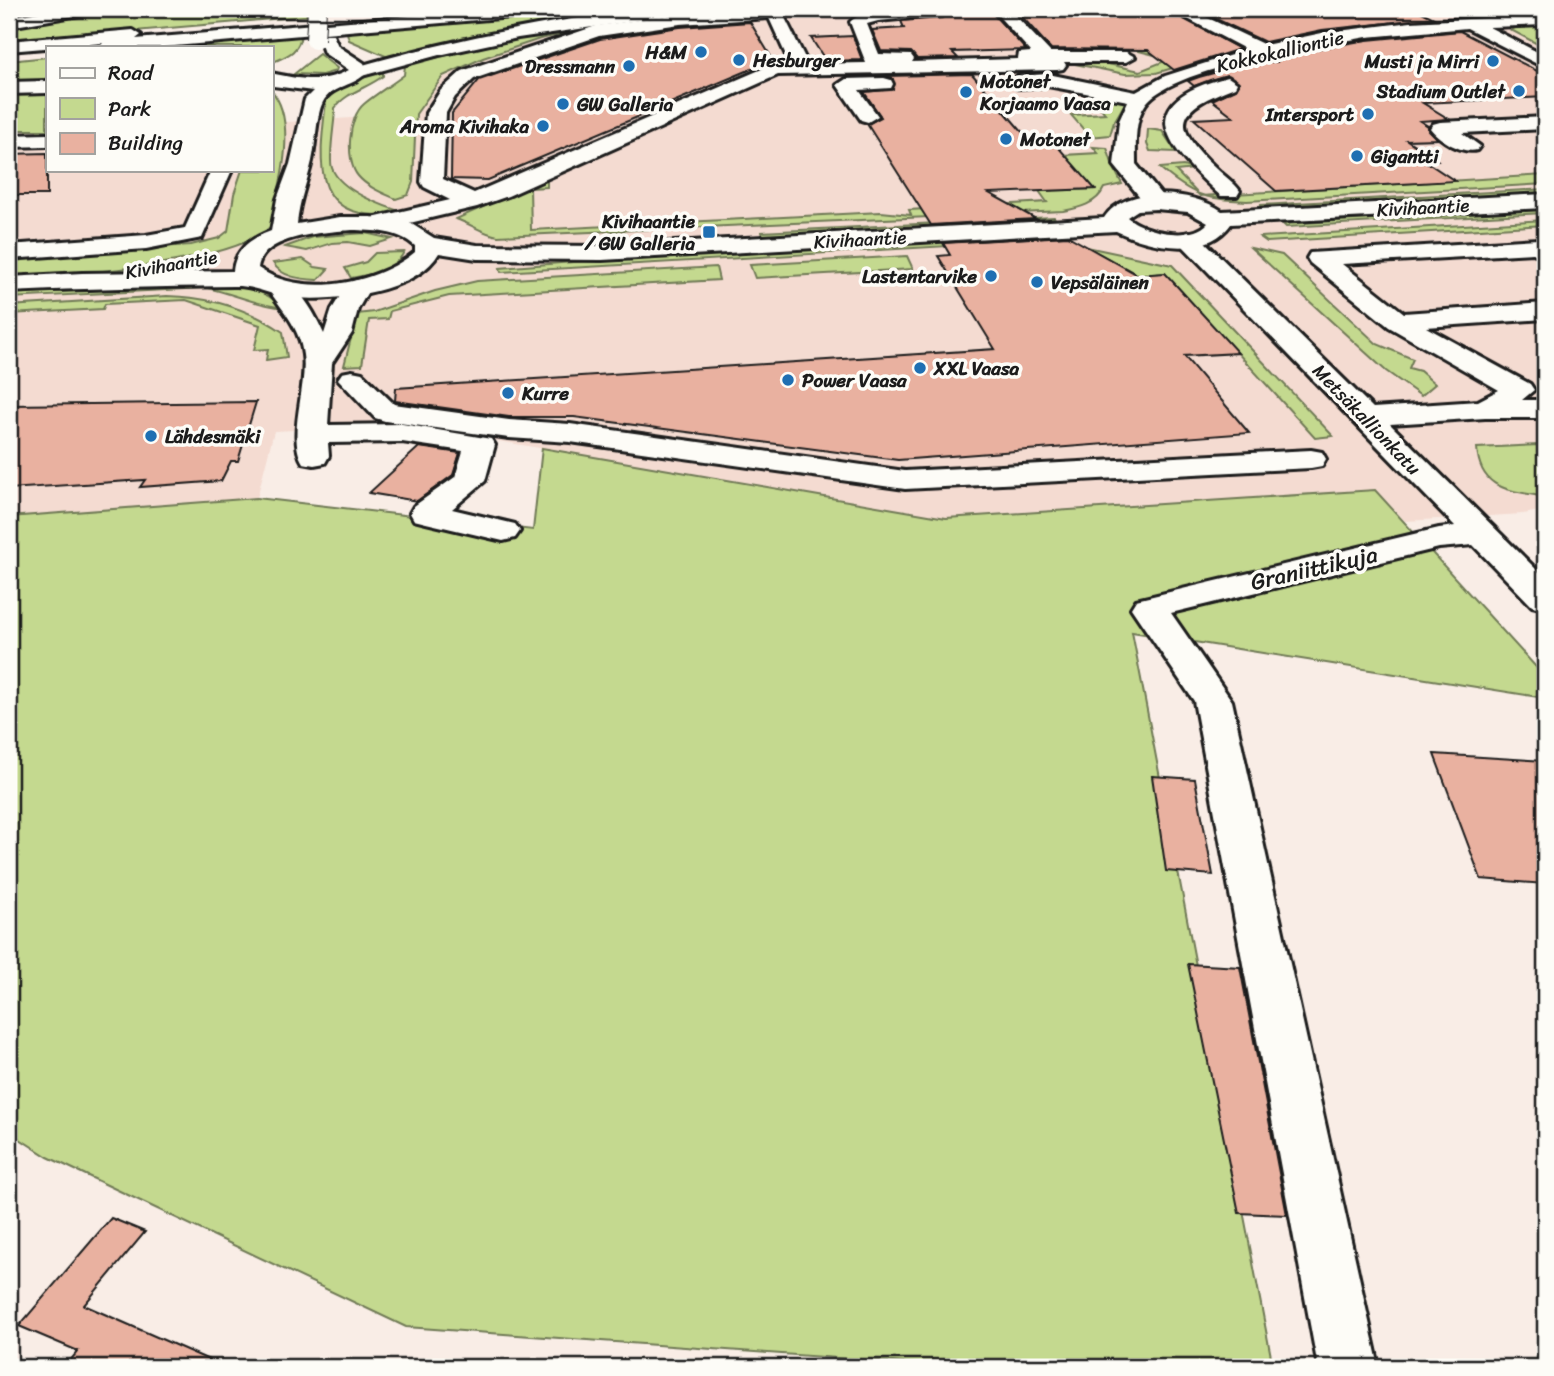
<svg xmlns="http://www.w3.org/2000/svg" width="1554" height="1376" viewBox="0 0 1554 1376" font-family="Sriracha,sans-serif">
	<rect width="100%" height="100%" fill="#f9ede6"/>
	<filter id="ink" filterUnits="userSpaceOnUse"><feTurbulence type="fractalNoise" baseFrequency=".0143" numOctaves="2"/><feDisplacementMap in="SourceGraphic" scale="14" xChannelSelector="R" yChannelSelector="G"/><feConvolveMatrix kernelMatrix="1 2 1 2 8 2 1 2 1" color-interpolation-filters="sRGB"/></filter>
	<g filter="url(#ink)">
		<polygon fill="#f4dbd1" points="785,9 814,12 865,9 1545,9 1545,510 1523,514 1405,521 1375,490 946,518 405,425 274,431 257,498 9,517 9,130 47,130 47,170 271,170 271,123 416,114 443,76 483,58 540,39 586,29 639,20"/>
		<g fill="#c4d98f" stroke="#707a56" stroke-width="2">
			<polygon points="103,9 308,9 306,16 9,42 9,25"/>
			<polygon points="602,9 658,9 390,58 349,40 346,29"/>
			<path d="M708 9H785L639 20 586 29 540 39 483 58 443 76 416 114 413 182 408 195 396 199C383 193 367 187 358 176 345 161 348 117 364 104 376 94 391 85 404 75L405 65 524 37Z"/>
			<polygon points="1080,9 1106,9 1118,18 1240,48 1156,73 1125,74 1070,63 1066,60 1094,61 1140,71 1170,59 1139,51"/>
			<polygon points="1545,25 1545,48 1511,30 1517,27"/>
			<path d="M301 33C300 52 287 56 271 63V47H150Z"/>
			<polygon points="319,54 337,68 336,71 322,75 294,74"/>
			<polygon points="47,57 47,84 9,85 9,61"/>
			<path d="M383 71V76C368 88 346 92 335 108 335 122 328 157 332 168 340 191 385 207 406 213 308 227 318 166 327 94L357 78Z"/>
			<path d="M271 90C299 121 279 190 270 227 232 265 66 275 9 279V256L191 245 219 238 228 231 234 194 242 170H271Z"/>
			<polygon points="47,92 47,130 9,130 9,93"/>
			<polygon points="1107,95 1127,100 1114,122 1110,135 1090,137 1071,115 1105,113 1096,102 1111,102"/>
			<polygon points="1148,129 1162,131 1176,152 1150,151 1147,144"/>
			<path d="M1093 147 1107 148 1113 166 1122 184 1104 188C1097 204 1079 208 1063 211L498 236C482 233 471 224 456 219L547 178V187L530 188 531 230 881 212 911 215 909 210 1047 202 1039 191 1095 189 1064 155 1098 153Z"/>
			<path d="M1183 166 1194 169 1176 171 1200 196 1545 175V184L1247 201C1204 199 1193 196 1160 168Z"/>
			<polygon points="1545,189 1545,195 1322,206 1260,205"/>
			<polygon points="1545,209 1545,213 1286,227 1283,224"/>
			<polygon points="1054,217 1057,221 824,235 763,235 762,232"/>
			<polygon points="1545,220 1545,225 1267,242 1260,237"/>
			<polygon points="365,233 392,239 370,246 348,242 332,243 307,251 285,247 313,237"/>
			<polygon points="1063,235 1067,239 501,272 500,268 597,260"/>
			<polygon points="1087,247 1172,265 1333,436 1315,438 1165,273 1138,275"/>
			<polygon points="1251,248 1282,255 1377,344 1413,359 1409,368 1420,371 1435,384 1421,396 1386,371"/>
			<path d="M404 252C395 271 370 275 351 278L345 268 366 262 375 253Z"/>
			<polygon points="907,256 913,269 755,278 750,265"/>
			<path d="M303 259 315 267 328 269 318 280C302 279 282 278 273 263Z"/>
			<polygon points="716,267 719,280 449,296 390,311 388,319 369,320 362,365 344,366 357,314 374,312 435,291 477,281"/>
			<path d="M208 282C239 285 261 287 285 308 258 306 233 293 206 288L9 298V293Z"/>
			<path d="M167 296C210 297 248 308 283 332L287 357 266 360 268 349 254 350 260 325 186 300 105 304 103 309 9 314V306Z"/>
			<path d="M1539 445 1545 447V497C1511 490 1480 491 1477 448Z"/>
			<polygon points="542,448 946,518 1375,490 1545,677 1545,698 1132,632 1273,1367 962,1367 406,1327 48,1157 9,1132 9,517 257,498 533,530"/>
		</g>
		<g fill="#e9b1a0" stroke="#1c1c1c" stroke-width="2">
			<polygon points="1015,9 1167,9 1240,49 1174,70 1148,50 1051,49"/>
			<polygon points="1195,9 1416,9 1434,18 1322,30 1265,42"/>
			<polygon points="948,14 993,14 1026,50 952,52 958,58 917,59 911,52 881,51 872,30 904,28 901,21 942,18"/>
			<polygon points="750,22 773,60 488,180 451,179 452,113 479,80 600,39 680,27"/>
			<polygon points="1460,31 1545,75 1545,97 1423,103 1449,119 1420,121 1428,126 1428,130 1437,139 1407,140 1437,160 1425,161 1455,181 1276,191 1194,119 1234,117 1212,100 1236,89 1239,84 1227,75 1194,86 1188,81 1199,77 1261,60 1277,62 1280,55 1367,40"/>
			<polygon points="853,36 862,60 826,61 811,38"/>
			<polygon points="972,74 1030,141 1052,140 1095,189 989,193 1036,219 931,225 867,124 881,117 864,92 893,89 893,79 886,76"/>
			<polygon points="47,153 47,195 9,195 9,154"/>
			<polygon points="1068,236 1138,275 1165,273 1238,353 1184,356 1249,433 898,460 574,417 509,417 395,401 396,388 995,349 938,256 950,255 943,243"/>
			<polygon points="256,402 238,461 231,461 221,481 140,487 145,480 9,489 9,405"/>
			<polygon points="419,447 460,453 453,475 417,501 369,493"/>
			<polygon points="1434,754 1545,761 1545,884 1481,879"/>
			<polygon points="1152,776 1195,779 1213,875 1166,871"/>
			<polygon points="1188,964 1240,967 1287,1215 1239,1213"/>
			<polygon points="111,1218 145,1232 84,1305 225,1367 65,1367 78,1351 19,1326"/>
		</g>
		<g fill="none" stroke-linecap="round" stroke-linejoin="round">
			<defs>
				<g id="minor">
					<path d="M766 9 781 10 808 64 866 63 850 22C865 6 930 5 950 10L942 15 878 21 867 24 879 54 911 55 914 59 912 62 1018 59 1019 53 1031 52 993 10 1009 9 1050 52H1126L1135 57 1126 62H1064L1066 65 1063 69 1057 70 778 75 508 196 477 207 376 231 368 229 364 224 368 219 450 200 424 187 421 182 426 113 441 90 462 71 596 26 680 14ZM769 18 790 64 769 66 474 193 443 179 446 113 455 97 474 79 599 36 680 24Z"/>
					<path d="M1169 9H1189L1265 45 1322 33 1411 22 1545 15V25L1489 27 1545 56V68L1467 28 1367 37 1278 53 1277 59 1271 60 1261 57C1233 64 1161 80 1145 105 1134 121 1136 145 1136 164L1167 202 1164 207H1148L1114 165 1119 121 1128 101 1048 86 1018 88 1009 82 1018 76 1048 74 1136 92 1165 76 1247 50Z"/>
					<path d="M1228 77 1237 83 1235 87C1177 109 1168 123 1216 168 1224 176 1234 182 1240 191L1237 196H1221C1167 147 1128 102 1228 77Z"/>
					<polygon points="884,78 891,80 893,84 891,88 859,90 878,116 868,122 861,120 837,85 846,79"/>
					<path d="M1545 117V129L1462 133 1480 146 1477 150C1462 154 1439 140 1430 128L1433 124 1440 122Z"/>
					<polygon points="47,134 47,146 9,147 9,135"/>
					<polygon points="211,170 232,170 202,238 146,249 9,259 9,245 146,235 185,228"/>
					<polygon points="1189,232 1197,234 1373,408 1478,401 1499,390 1389,327 1310,263 1307,258 1310,253 1538,239 1545,241 1545,258 1533,253 1342,264 1404,313 1545,303 1545,319 1426,327 1530,384 1534,390 1522,400 1545,400 1545,418 1485,418 1390,424 1545,578 1545,609 1532,606 1473,545 1439,548 1171,613 1232,701 1379,1367 1318,1367 1194,701 1131,608 1136,600 1439,528 1455,526 1181,244 1177,239 1181,234"/>
					<path d="M280 280C300 285 316 316 324 334L332 309 348 283 357 280 366 283 370 288 358 309 352 333 332 363 328 425 402 424 491 439 495 445 485 481 452 509 515 524 520 531 515 538 503 541 426 523 414 520 410 513 414 506 455 477 463 451 402 442 328 443 329 456 325 463 314 465 303 463C286 437 308 387 303 355 300 328 282 309 267 288L271 283Z"/>
					<polygon points="352,371 362,373 394,404 509,420 570,424 905,471 1311,450 1322,452 1326,459 1322,466 1311,468 905,489 570,442 509,438 385,421 375,418 338,379 342,373"/>
				</g>
				<path id="major" d="M327 34 333 35 338 46 364 63 367 72C356 86 332 85 323 102 316 115 316 145 312 161 307 183 299 200 297 224L340 217H371L410 223 434 238 477 245 602 246 1104 218C1125 185 1192 190 1222 211L1545 194V208L1231 224C1206 259 1150 247 1116 231L602 260 477 259 439 253C416 294 328 303 286 297 267 294 253 285 234 286 159 287 84 288 9 292V277L82 273 233 271C235 249 251 238 271 231L277 199 290 164 305 99 313 91 273 86 271 73C298 79 323 84 349 70L324 53 319 39ZM1156 209 1188 212 1208 223C1191 242 1145 232 1127 217L1138 210ZM352 230C374 231 398 230 415 246V252C375 285 302 298 258 268 262 235 326 232 352 230Z"/>
				<g id="highway">
					<polygon points="58,9 93,9 85,14 9,27 9,17"/>
					<polygon points="493,9 554,9 546,14 163,47 99,47 103,43 9,51 9,41 133,30 141,35 136,39"/>
					<path d="M644 9H689L681 14 518 38 439 55 358 77 349 72 352 68C448 40 545 21 644 9Z"/>
					<polygon points="271,74 282,80 279,84 271,85"/>
					<polygon points="47,81 47,93 9,94 9,82"/>
				</g>
			</defs>
			<use href="#minor" stroke="#1c1c1c" stroke-width="6"/>
			<use href="#major" stroke="#1c1c1c" stroke-width="6"/>
			<use href="#highway" stroke="#1c1c1c" stroke-width="6"/>
			<use href="#minor" fill="#fdfcf7" fill-rule="evenodd"/>
			<use href="#major" fill="#fdfcf7" fill-rule="evenodd"/>
			<use href="#highway" fill="#fdfcf7" fill-rule="evenodd"/>
			<defs>
				<polyline id="major-bridge" points="315,40 317,9"/>
			</defs>
			<use href="#major-bridge" stroke="#1c1c1c" stroke-width="20" stroke-linecap="butt"/>
			<use href="#major-bridge" stroke="#fdfcf7" stroke-width="18"/>
		</g>
	</g>
	<g fill="#1f6fb2" stroke="#fdfcf7" stroke-width="2.5">
		<circle cx="701" cy="52" r="7"/>
		<circle cx="739" cy="60" r="7"/>
		<circle cx="1493" cy="61" r="7"/>
		<circle cx="629" cy="66" r="7"/>
		<circle cx="1519" cy="91" r="7"/>
		<circle cx="966" cy="92" r="7"/>
		<circle cx="563" cy="104" r="7"/>
		<circle cx="1368" cy="114" r="7"/>
		<circle cx="543" cy="126" r="7"/>
		<circle cx="1006" cy="139" r="7"/>
		<circle cx="1357" cy="156" r="7"/>
		<rect x="702" y="225" width="14" height="14" rx="3.5"/>
		<circle cx="991" cy="276" r="7"/>
		<circle cx="1037" cy="282" r="7"/>
		<circle cx="920" cy="368" r="7"/>
		<circle cx="788" cy="380" r="7"/>
		<circle cx="508" cy="393" r="7"/>
		<circle cx="151" cy="436" r="7"/>
	</g>
	<g text-anchor="middle" stroke-width="7" stroke-linejoin="round" paint-order="stroke">
		<g font-size="19" fill="#1c1c1c" stroke="#fdfcf7">
			<text transform="translate(1280 51) rotate(-13)" y="7">Kokkokalliontie</text>
			<text transform="translate(1423 207) rotate(-3)" y="7">Kivihaantie</text>
			<text transform="translate(860 239) rotate(-3)" y="7">Kivihaantie</text>
			<text transform="translate(171 264) rotate(-10)" y="7">Kivihaantie</text>
			<text transform="translate(1367 419) rotate(46)" y="7">Metsäkallionkatu</text>
		</g>
		<g font-size="19" font-weight="bold" fill="#1c1c1c" stroke="#fdfcf7" text-anchor="start">
			<text x="687" y="59" text-anchor="end">H&amp;M</text>
			<text x="753" y="67">Hesburger</text>
			<text x="1479" y="68" text-anchor="end">Musti ja Mirri</text>
			<text x="615" y="73" text-anchor="end">Dressmann</text>
			<text x="980" y="88">Motonet<tspan x="980" dy="22">Korjaamo Vaasa</tspan></text>
			<text x="1505" y="98" text-anchor="end">Stadium Outlet</text>
			<text x="577" y="111">GW Galleria</text>
			<text x="1354" y="121" text-anchor="end">Intersport</text>
			<text x="529" y="133" text-anchor="end">Aroma Kivihaka</text>
			<text x="1020" y="146">Motonet</text>
			<text x="1371" y="163">Gigantti</text>
			<text x="695" y="228" text-anchor="end">Kivihaantie<tspan x="695" dy="22">/ GW Galleria</tspan></text>
			<text x="977" y="283" text-anchor="end">Lastentarvike</text>
			<text x="1051" y="289">Vepsäläinen</text>
			<text x="934" y="375">XXL Vaasa</text>
			<text x="802" y="387">Power Vaasa</text>
			<text x="522" y="400">Kurre</text>
			<text x="165" y="443">Lähdesmäki</text>
		</g>
		<g font-size="23" fill="#1c1c1c" stroke="#fdfcf7">
			<text transform="translate(1314 568) rotate(-13)" y="8">Graniittikuja</text>
		</g>
	</g>
	<rect width="1554" height="1376" fill="none" stroke="#fdfcf7" stroke-width="35"/>
	<rect x="18" y="18" width="1519" height="1341" fill="none" stroke="#1c1c1c" stroke-width="2.5" filter="url(#ink)"/>
	<rect x="46" y="46" width="228" height="126" fill="#fdfcf7" stroke="#a3a29f" stroke-width="2"/>
	<rect x="60" y="68" width="35" height="10" fill="#fdfcf7" stroke="#a3a29f" stroke-width="2"/>
	<text x="108" y="80" font-size="21" fill="#1c1c1c">Road</text>
	<rect x="60" y="98" width="35" height="21" fill="#c4d98f" stroke="#a3a29f" stroke-width="2"/>
	<text x="108" y="116" font-size="21" fill="#1c1c1c">Park</text>
	<rect x="60" y="133" width="35" height="21" fill="#e9b1a0" stroke="#a3a29f" stroke-width="2"/>
	<text x="108" y="150" font-size="21" fill="#1c1c1c">Building</text>
</svg>
